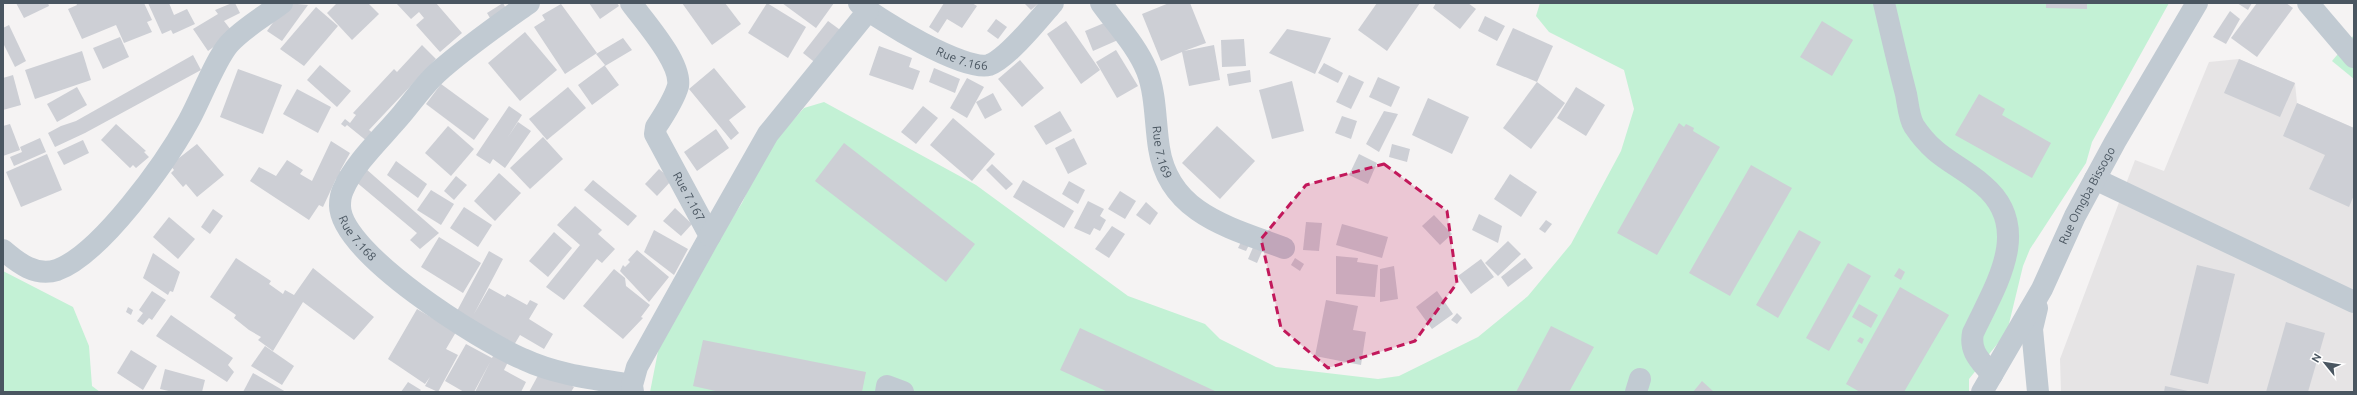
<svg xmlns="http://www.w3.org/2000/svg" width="2357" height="395" viewBox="0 0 2357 395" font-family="Ubuntu,sans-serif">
	<rect width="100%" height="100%" fill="#f5f3f3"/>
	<polygon fill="#e6e4e5" points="2239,59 2295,83 2297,103 2354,128 2354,392 2061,392 2060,359 2135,160 2164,171 2209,62"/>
	<g fill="#c3f1d5">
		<polygon points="1540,3 2169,3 2092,142 2086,163 2030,249 2023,266 2007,332 1969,379 1969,392 650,392 664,321 742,203 767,149 804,108 824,102 976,185 1128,296 1205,324 1220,339 1276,367 1378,379 1399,376 1478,337 1528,296 1571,244 1621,151 1634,109 1624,70 1549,32 1536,16"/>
		<polygon points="2354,35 2354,79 2332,61"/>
		<polygon points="3,271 73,307 89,346 92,386 100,392 3,392"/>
	</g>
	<g fill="#cdcfd5">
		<polygon points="16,3 48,3 49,6 24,18"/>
		<polygon points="76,3 144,3 152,20 147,22 152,32 124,43 116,25 82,39 68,9 77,5"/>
		<polygon points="148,3 169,3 174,15 187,9 195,24 173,34 171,30 162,34"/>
		<polygon points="232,3 235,3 240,13 224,21 231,30 219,43 208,51 193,29 218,14 215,10"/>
		<polygon points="287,3 308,5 282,41 267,31"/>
		<polygon points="337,3 368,3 379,14 352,40 327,13"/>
		<polygon points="396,3 436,3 462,33 440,52 416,25 424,18 419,12 411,19"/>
		<polygon points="503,3 509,14 493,23 487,13"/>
		<polygon points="589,3 617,3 619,6 600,19"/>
		<polygon points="682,3 725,3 741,24 712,45"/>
		<polygon points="767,3 806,27 788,58 748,33"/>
		<polygon points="782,3 834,3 816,28"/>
		<polygon points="944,3 972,3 977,6 962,28 947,19 938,33 929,27"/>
		<polygon points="1024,3 1039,3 1031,10"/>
		<polygon points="1169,3 1190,3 1206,43 1184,51 1214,45 1220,80 1189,86 1182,52 1161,61 1142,14"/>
		<polygon points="1377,3 1420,3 1387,51 1358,30"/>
		<polygon points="1436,3 1468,3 1476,9 1460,29 1433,8"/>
		<polygon points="2046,3 2087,3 2087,9 2046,8"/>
		<polygon points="2237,3 2252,3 2248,10"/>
		<polygon points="2257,3 2286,3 2293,8 2257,57 2231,38"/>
		<polygon points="561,4 597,53 565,74 534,27 545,20 542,15"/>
		<polygon points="316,7 338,26 304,66 280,49"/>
		<polygon points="2230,11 2240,19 2226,44 2213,37"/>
		<polygon points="1485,16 1505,26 1497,41 1478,31"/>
		<polygon points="996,19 1007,27 998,39 987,31"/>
		<polygon points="828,21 847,35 822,68 803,53"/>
		<polygon points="1066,21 1100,70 1081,84 1047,34"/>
		<polygon points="1109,21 1118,40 1093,51 1085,31"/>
		<polygon points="1822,21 1853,40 1832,76 1800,57"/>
		<polygon points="9,25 26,61 15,67 3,43 3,28"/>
		<polygon points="1513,28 1553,46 1537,82 1496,65"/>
		<polygon points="1287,29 1331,38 1315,74 1269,53"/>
		<polygon points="525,32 557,70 520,101 488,63"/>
		<polygon points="120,37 129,57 103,69 93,48"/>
		<polygon points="623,38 632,50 605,66 619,85 592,105 578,85 605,65 596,54"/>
		<polygon points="1244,39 1246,66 1222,67 1221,40"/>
		<polygon points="422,45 436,59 369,130 374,134 368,142 347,125 345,127 341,124 345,119 350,123 356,115 353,113 394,69 397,72"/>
		<polygon points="879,46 912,58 909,67 920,71 913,90 869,75"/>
		<polygon points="1116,50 1138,86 1117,98 1096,62"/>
		<polygon points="82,51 91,80 35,99 25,70"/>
		<polygon points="193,55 201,70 85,133 55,147 48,133 61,126 76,121"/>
		<polygon points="2239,59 2295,83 2280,117 2224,93"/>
		<polygon points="1020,60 1044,88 1022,107 998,79"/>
		<polygon points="1324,63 1343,73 1338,83 1318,73"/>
		<polygon points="320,65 351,91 337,107 307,80"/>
		<polygon points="714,68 746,107 729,120 739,133 731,140 689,89"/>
		<polygon points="934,68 960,79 955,93 929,82"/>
		<polygon points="238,69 282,85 263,134 220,117"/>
		<polygon points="1250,70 1251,82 1229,86 1227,74"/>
		<polygon points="13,75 21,105 3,110 3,78"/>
		<polygon points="1349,75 1364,82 1351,109 1336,102"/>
		<polygon points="1378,77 1400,87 1391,107 1369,97"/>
		<polygon points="967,78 984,87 967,118 950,108"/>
		<polygon points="1292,81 1304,131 1272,139 1259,90"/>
		<polygon points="1537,82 1565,103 1531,149 1503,128"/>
		<polygon points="441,84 489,119 474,140 426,104"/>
		<polygon points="77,87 87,105 57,122 47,104"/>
		<polygon points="568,87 586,108 547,140 529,119"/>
		<polygon points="1576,87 1605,105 1586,136 1557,118"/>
		<polygon points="297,89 331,107 318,133 283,114"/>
		<polygon points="993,93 1002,110 985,119 976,102"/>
		<polygon points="1979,94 2005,109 2002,115 2051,143 2032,178 1955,135"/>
		<polygon points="1428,98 1469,117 1452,154 1412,135"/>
		<polygon points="2297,103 2354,128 2354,195 2349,207 2309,189 2325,155 2283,136"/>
		<polygon points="509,106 522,115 508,137 518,122 531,131 505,168 493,159 490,164 476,155"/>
		<polygon points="923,106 938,118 916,144 901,132"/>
		<polygon points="1060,111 1072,131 1046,145 1034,126"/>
		<polygon points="1384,111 1398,114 1379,152 1366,144"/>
		<polygon points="1342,116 1357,121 1351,139 1335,133"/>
		<polygon points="953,118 995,154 972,181 930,145"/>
		<polygon points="1679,123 1684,127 1686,124 1694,128 1693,131 1720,147 1657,255 1617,233"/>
		<polygon points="10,124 20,150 3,156 3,126"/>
		<polygon points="116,124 146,151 144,152 149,157 136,168 133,165 130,168 101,140"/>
		<polygon points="448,126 474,149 451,176 425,153"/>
		<polygon points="1217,126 1255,161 1220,199 1182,163"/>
		<polygon points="716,129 729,148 697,171 684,152"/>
		<polygon points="543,137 563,159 530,189 510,168"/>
		<polygon points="40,138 46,152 14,166 10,157 22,152 20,147"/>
		<polygon points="1074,138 1087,164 1068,174 1055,148"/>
		<polygon points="83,140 89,153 64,165 57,152"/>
		<polygon points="331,141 350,153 340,171 344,174 336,179 323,207 319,205 309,220 250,181 259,167 276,176 287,160 303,170 300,174 312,181"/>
		<polygon points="844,143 975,244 946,282 815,181"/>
		<polygon points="197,144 224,175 197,197 186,184 183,187 171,173 174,170 170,165"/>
		<polygon points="1392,144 1410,149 1407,162 1389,157"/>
		<polygon points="47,154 62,190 21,207 6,172"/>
		<polygon points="1359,154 1377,163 1368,184 1349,175"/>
		<polygon points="396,161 427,184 418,198 387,175"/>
		<polygon points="992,164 1013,184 1006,190 986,170"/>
		<polygon points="1751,165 1792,188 1730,296 1689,273"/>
		<polygon points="366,169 439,233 420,249 410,240 417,233 355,181"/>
		<polygon points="659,169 672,180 657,196 645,184"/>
		<polygon points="499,173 521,193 495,221 474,201"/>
		<polygon points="1510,174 1537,192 1521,217 1494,199"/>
		<polygon points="456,176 467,185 454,200 444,191"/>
		<polygon points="593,180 637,216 628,226 584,190"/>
		<polygon points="1023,180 1074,211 1064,228 1013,197"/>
		<polygon points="1069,181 1085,190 1078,204 1062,194"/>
		<polygon points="431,190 454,204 441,225 417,210"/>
		<polygon points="1120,191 1136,201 1125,219 1108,209"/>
		<polygon points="1088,201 1104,209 1100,216 1106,220 1100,231 1094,228 1090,235 1074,228"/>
		<polygon points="1146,202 1158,213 1150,225 1136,215"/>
		<polygon points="575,206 602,230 598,234 615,249 602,263 597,259 564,300 546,287 580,245 557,225"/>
		<polygon points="464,207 492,225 478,247 450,228"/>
		<polygon points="675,208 692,224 681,236 663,221"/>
		<polygon points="213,209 223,216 210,234 201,227"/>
		<polygon points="1479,214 1502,226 1498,243 1472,230"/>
		<polygon points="1434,215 1452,234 1440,245 1422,226"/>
		<polygon points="169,217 195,239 178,259 153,237"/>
		<polygon points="1546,220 1552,224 1545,233 1539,229"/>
		<polygon points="1306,222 1322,223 1319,251 1303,250"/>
		<polygon points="1342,224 1388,237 1382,258 1336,245"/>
		<polygon points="1112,226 1125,234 1109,258 1095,249"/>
		<polygon points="654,230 688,249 674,275 644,252"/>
		<polygon points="1799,230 1821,242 1778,318 1756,305"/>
		<polygon points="554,232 572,248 548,277 529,261"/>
		<polygon points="439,237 481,263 463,293 421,267"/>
		<polygon points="1242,240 1250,243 1246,251 1238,248"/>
		<polygon points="1508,241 1521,254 1498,276 1485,263"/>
		<polygon points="1254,245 1263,249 1257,263 1248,259"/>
		<polygon points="637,250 669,277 649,302 620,271 623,265 625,267 630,262 628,260"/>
		<polygon points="489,251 503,259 474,314 489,288 505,297 507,294 527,305 530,300 538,304 529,319 553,334 544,349 520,335 514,345 457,311"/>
		<polygon points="153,253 180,272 173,292 170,291 168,295 143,278"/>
		<polygon points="1336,256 1358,258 1357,262 1378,265 1375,297 1336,294"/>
		<polygon points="236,258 271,281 269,284 283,294 285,290 294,295 313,268 374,317 354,340 303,302 273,351 258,340 261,337 249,330 234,318 236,315 210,297"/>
		<polygon points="1295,258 1304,264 1300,271 1291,265"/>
		<polygon points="1525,258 1533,268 1508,287 1501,277"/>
		<polygon points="1481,259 1494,277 1471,294 1458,276"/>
		<polygon points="1848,263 1871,276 1829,351 1806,338"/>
		<polygon points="2197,265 2235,274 2208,384 2170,375"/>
		<polygon points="1394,266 1398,299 1380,302 1380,269"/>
		<polygon points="1899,268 1905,272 1901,280 1894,276"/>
		<polygon points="614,269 625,278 626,286 650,305 641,317 643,318 623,339 583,306"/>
		<polygon points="1900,287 1949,315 1904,392 1860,392 1846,384"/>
		<polygon points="152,291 166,300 152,320 149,318 143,325 137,321 143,313 139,310"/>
		<polygon points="1437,291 1453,314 1432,329 1416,307"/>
		<polygon points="1326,300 1358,306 1353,330 1366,332 1361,365 1315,356"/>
		<polygon points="1859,304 1878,315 1871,328 1852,317"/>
		<polygon points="128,307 133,310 131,315 126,312"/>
		<polygon points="417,309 456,332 446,349 458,355 438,392 425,386 430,377 425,384 388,359"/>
		<polygon points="1457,313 1462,318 1457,324 1451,320"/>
		<polygon points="171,315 233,358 228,365 234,372 227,382 156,336"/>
		<polygon points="2286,322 2325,333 2308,392 2266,392"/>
		<polygon points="1551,326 1594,347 1569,392 1516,392"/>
		<polygon points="1080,328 1217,392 1108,392 1060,370"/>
		<polygon points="1860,337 1864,339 1862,344 1857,341"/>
		<polygon points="703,340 866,372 862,392 720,392 693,386"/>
		<polygon points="466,344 492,358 494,354 508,362 504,370 526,382 521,392 475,392 490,362 474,392 464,392 445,381"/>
		<polygon points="265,346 294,366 282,385 251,366"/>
		<polygon points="131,350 157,366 143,390 117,373"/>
		<polygon points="165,369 205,380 202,392 173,392 160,389"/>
		<polygon points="541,370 574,387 571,392 529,392"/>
		<polygon points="253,373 286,392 243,392"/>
		<polygon points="1702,381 1714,392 1693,392"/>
		<polygon points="408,382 421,390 419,392 401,392"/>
		<polygon points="2165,386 2188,391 2188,392 2164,392"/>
	</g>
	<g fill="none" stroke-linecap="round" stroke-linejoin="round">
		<g stroke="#c1cad2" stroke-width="22">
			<path id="s1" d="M529 3C498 25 466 47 437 73 424 85 413 101 402 114 382 138 355 162 343 190 341 194 340 202 340 206 341 254 481 341 523 359 557 375 595 379 632 385"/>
			<path id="s2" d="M631 3C644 21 682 63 678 86 674 100 664 115 656 127L655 134 710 236 637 367 632 385 633 392"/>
			<path id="s3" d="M859 3C878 20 965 72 989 65 1007 59 1040 18 1053 3"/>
			<path id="s4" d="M1101 3C1116 24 1137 46 1147 71 1156 94 1155 123 1159 148 1169 214 1231 228 1284 248"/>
			<path d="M1884 3C1891 33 1898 64 1906 94 1908 104 1909 118 1914 126 1936 159 1956 162 1983 185 2034 228 1995 286 1973 333 1969 352 1981 361 1992 375"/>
			<polyline points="2308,3 2354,57"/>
			<polyline points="2095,179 2354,302"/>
			<polyline points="710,236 768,134 868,11"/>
			<path d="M3 250C18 263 36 277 57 270 101 254 166 162 188 122 200 101 215 60 229 44 243 28 265 16 282 3"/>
			<polyline points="2037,308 2032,329 2038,392"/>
			<polyline points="886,392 887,386 903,392"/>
			<polyline points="1636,392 1640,379"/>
			<path id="s5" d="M1982 392 2042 289 2075 216 2115 142 2197 3"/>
		</g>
	</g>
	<path fill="#c2185b" fill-opacity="0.2" stroke="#c2185b" stroke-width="3" stroke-dasharray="8 5" stroke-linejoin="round" d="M1384 164 1447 211 1457 283 1415 341 1328 368 1281 328 1261 239 1306 185Z"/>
	<g text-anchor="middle" stroke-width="4" stroke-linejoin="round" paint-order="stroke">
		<g font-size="12" fill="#4a5661" stroke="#fff">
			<text dy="4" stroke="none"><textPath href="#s3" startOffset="118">Rue 7.166</textPath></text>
			<text dy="4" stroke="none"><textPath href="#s4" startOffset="165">Rue 7.169</textPath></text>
			<text dy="4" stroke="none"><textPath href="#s5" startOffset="223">Rue Omgba Bissogo</textPath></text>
			<text dy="4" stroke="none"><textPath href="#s2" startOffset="222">Rue 7.167</textPath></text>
			<text dy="4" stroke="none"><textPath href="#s1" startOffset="320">Rue 7.168</textPath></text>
		</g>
	</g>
	<rect width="2357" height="395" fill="none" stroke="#4a5661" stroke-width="8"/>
	<g transform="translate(2325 363) rotate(300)" stroke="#ffffff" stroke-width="3" paint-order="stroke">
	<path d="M0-3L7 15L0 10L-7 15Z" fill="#4a5661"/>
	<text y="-6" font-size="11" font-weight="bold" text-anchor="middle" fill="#4a5661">N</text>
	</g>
</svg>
